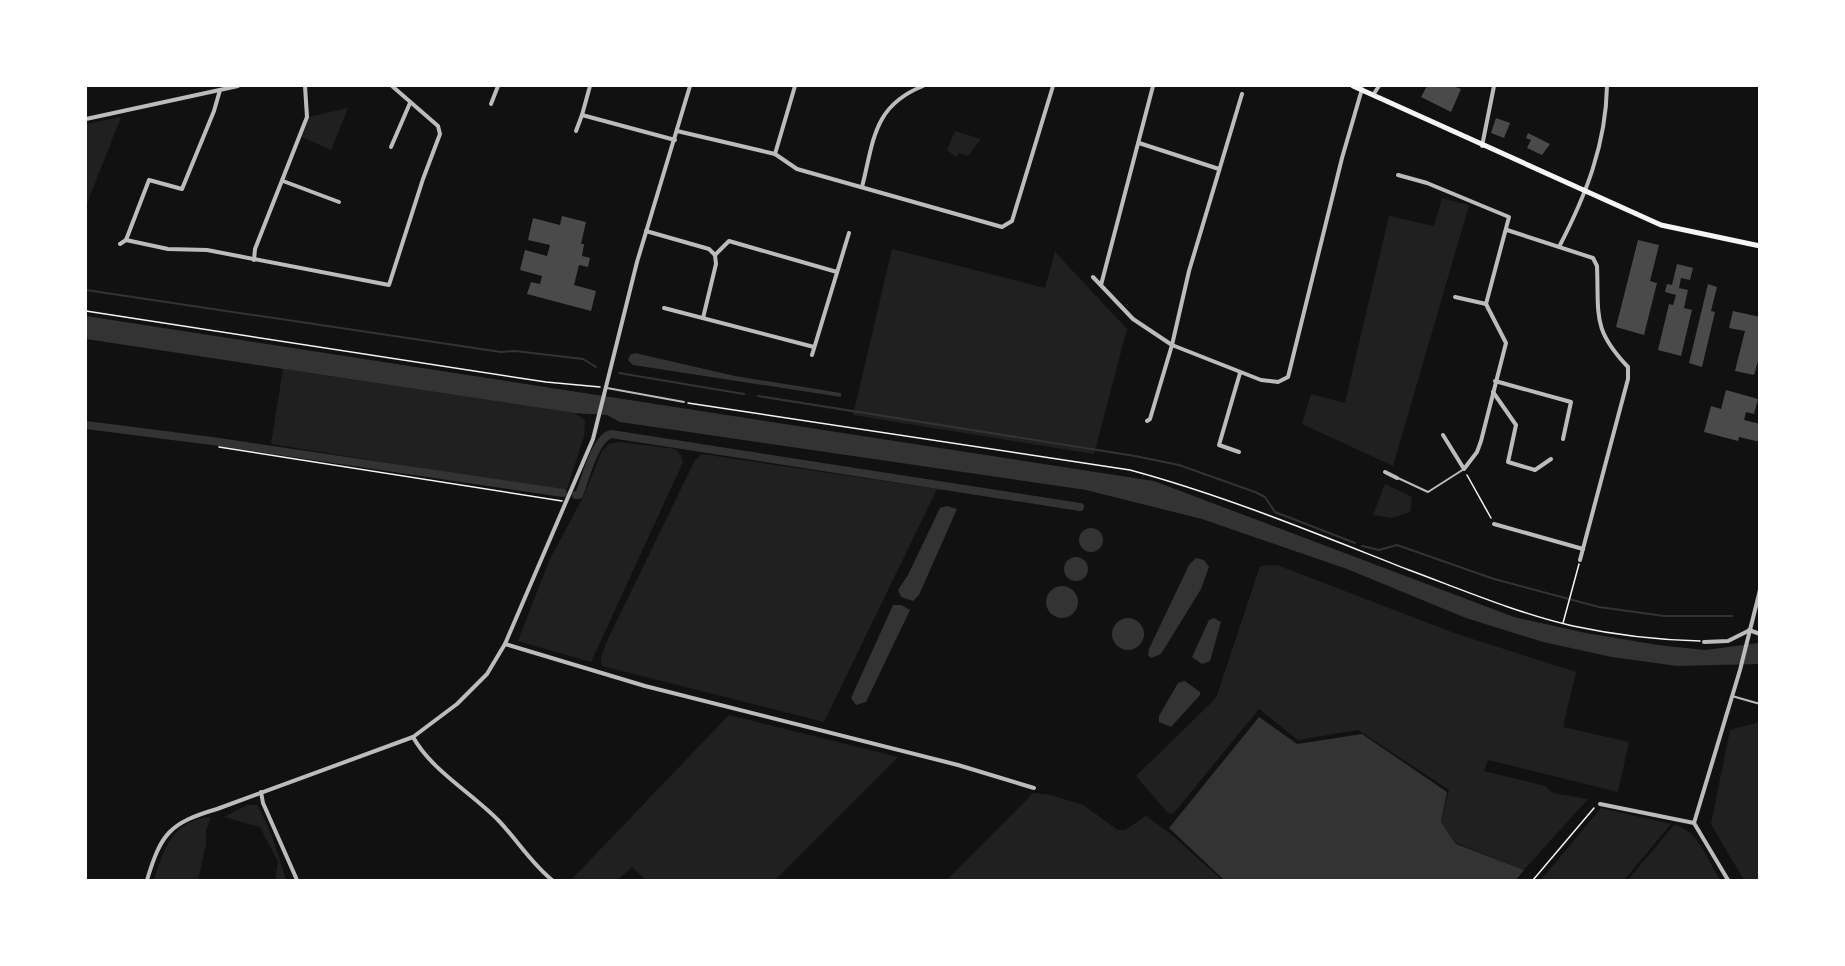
<svg xmlns="http://www.w3.org/2000/svg" width="1845" height="966" viewBox="0 0 1845 966" font-family="Ubuntu,sans-serif">
	<rect width="100%" height="100%" fill="#111"/>
	<g fill="#202020">
		<polygon points="348,108 331,150 302,137 309,117"/>
		<polygon points="121,117 86,206 86,124"/>
		<polygon points="955,131 981,139 968,156 959,153 956,157 947,150"/>
		<polygon points="1442,198 1469,205 1393,466 1302,424 1311,394 1345,403 1389,216 1434,226"/>
		<polygon points="892,249 1045,288 1055,252 1127,329 1094,454 853,415"/>
		<polygon points="283,369 574,413 585,420 584,436 567,489 562,491 271,444"/>
		<polygon points="619,442 675,449 681,455 683,462 591,662 518,641 549,561 583,497 602,451 609,444"/>
		<polygon points="702,454 937,489 824,722 602,666 601,658 607,641 678,495 695,460"/>
		<polygon points="1385,484 1412,497 1410,512 1392,518 1373,515"/>
		<polygon points="1277,565 1457,634 1576,672 1563,727 1629,742 1618,792 1488,760 1484,771 1545,786 1553,793 1588,799 1524,870 1456,843 1441,822 1449,790 1358,730 1298,740 1259,709 1173,814 1168,813 1136,776 1216,698 1260,566"/>
		<polygon points="729,715 898,757 775,880 646,880 632,867 617,880 571,880"/>
		<polygon points="1759,722 1759,880 1744,880 1711,824 1730,730"/>
		<polygon points="1033,793 1051,795 1083,805 1118,830 1125,830 1146,816 1171,834 1222,880 947,880"/>
		<path d="M247 805H257C271 829 278 854 286 880H275L278 862 260 827 224 817Z"/>
		<polygon points="1601,808 1671,824 1624,880 1541,880"/>
		<path d="M211 817 206 830V844L198 880H154C163 850 173 819 211 817Z"/>
		<path d="M1674 825C1698 829 1708 861 1720 880H1628Z"/>
	</g>
	<g fill="#333">
		<polygon points="86,316 1154,481 1514,617 1586,633 1658,645 1705,650 1759,643 1759,664 1677,666 1612,657 1543,642 1466,618 1347,569 1202,519 1086,490 620,422 607,415 574,413 86,339"/>
		<polygon points="635,353 735,376 841,393 841,397 633,365 628,360 630,355"/>
		<polygon points="947,506 957,509 919,595 913,601 901,597 898,590 908,575 940,508"/>
		<circle cx="1091" cy="540" r="12"/>
		<circle cx="1076" cy="569" r="12"/>
		<polygon points="1196,558 1204,560 1209,567 1201,589 1161,654 1151,658 1148,655 1149,649 1189,565"/>
		<circle cx="1062" cy="602" r="16"/>
		<polygon points="893,605 901,605 910,610 866,702 856,705 851,698"/>
		<polygon points="1214,618 1221,622 1210,661 1202,664 1192,657 1209,620"/>
		<circle cx="1128" cy="634" r="16"/>
		<polygon points="1185,681 1200,692 1200,695 1171,727 1159,722 1159,716 1178,683"/>
		<polygon points="1259,717 1297,744 1362,734 1447,792 1441,822 1456,844 1524,870 1516,880 1224,880 1169,828"/>
	</g>
	<g fill="none" stroke-linecap="round" stroke-linejoin="round">
		<g stroke="#333" stroke-width="2">
			<polyline points="86,290 501,352 515,351 583,359 596,367"/>
			<polyline points="619,373 744,394"/>
			<polyline points="758,396 1135,456 1179,465 1255,492 1265,497 1275,512 1355,543"/>
			<polyline points="1362,546 1379,550 1397,545 1494,579 1599,607 1664,616 1732,616"/>
			<polyline points="1759,614 1760,614"/>
		</g>
		<g stroke="#333" stroke-width="8">
			<polyline points="86,425 212,441 563,493"/>
			<path d="M576 495H579C585 480 595 438 611 434L1080 507"/>
		</g>
	</g>
	<g fill="#4a4a4a">
		<polygon points="1427,86 1453,86 1461,89 1451,112 1421,97"/>
		<polygon points="1496,118 1510,123 1504,138 1491,133"/>
		<polygon points="1528,133 1550,144 1542,155 1527,148 1531,140 1526,138"/>
		<polygon points="562,216 586,222 581,244 584,244 582,256 590,258 588,267 579,265 574,285 596,291 591,311 527,294 531,282 540,284 542,276 520,270 525,250 547,256 550,245 528,240 533,218 560,225"/>
		<polygon points="1638,240 1659,245 1650,281 1657,283 1644,335 1616,327"/>
		<polygon points="1677,264 1693,268 1690,280 1681,278 1679,288 1688,290 1684,308 1692,310 1681,356 1658,350 1669,304 1673,305 1676,295 1665,292 1667,284 1672,285"/>
		<polygon points="1708,284 1717,287 1711,311 1715,312 1702,367 1689,363"/>
		<polygon points="1733,311 1760,317 1760,354 1754,375 1735,371 1745,331 1729,328"/>
		<polygon points="1726,390 1758,399 1754,414 1746,412 1744,420 1760,424 1760,442 1739,437 1738,441 1704,432 1711,406 1721,409"/>
	</g>
	<g fill="none" stroke-linecap="round" stroke-linejoin="round">
		<g stroke="#f5f5f5" stroke-width="1.5">
			<polyline points="86,311 546,382 600,387"/>
			<path d="M688 403 1130 470C1226 496 1317 534 1409 570 1463 590 1517 613 1573 626 1615 635 1657 640 1700 641"/>
			<polyline points="219,447 562,501"/>
			<polyline points="1467,475 1491,518"/>
			<polyline points="1563,623 1579,564"/>
			<polyline points="1533,880 1594,808"/>
		</g>
		<g stroke="#bcbcbc" stroke-width="2">
			<polyline points="607,388 684,402"/>
			<polyline points="1398,478 1428,492 1464,469"/>
			<polyline points="1732,696 1760,704"/>
		</g>
		<g stroke="#bcbcbc" stroke-width="4">
			<polyline points="590,86 582,115 675,140"/>
			<polyline points="1373,95 1379,86"/>
			<polyline points="491,104 498,86"/>
			<polyline points="86,119 238,86"/>
			<polyline points="576,131 582,115"/>
			<polyline points="677,131 775,154 797,169 1002,227 1012,221 1053,86"/>
			<polyline points="1139,143 1219,169"/>
			<polyline points="1482,146 1494,86"/>
			<polyline points="391,147 410,103"/>
			<polyline points="775,154 795,86"/>
			<polyline points="1398,175 1427,183 1509,217 1486,304 1506,343 1481,441 1477,452 1464,469 1443,435"/>
			<polyline points="283,181 339,202"/>
			<path d="M862 187C874 140 873 106 923 86"/>
			<path d="M1507 230 1593 258 1597 266C1599 316 1592 329 1628 367V379L1580 560"/>
			<polyline points="646,231 709,249 715,255 716,264 703,318"/>
			<polyline points="126,240 149,180 182,189 214,111 220,90"/>
			<polyline points="120,244 126,240 168,249 207,250 389,285 423,179 440,134 438,126 392,86"/>
			<path d="M1559 247C1586 195 1606 144 1607 86"/>
			<polyline points="715,255 729,241 837,272"/>
			<polyline points="254,260 255,249 307,117 305,86"/>
			<polyline points="1093,277 1133,319 1172,345 1261,380 1278,382 1288,377 1342,158 1362,89"/>
			<polyline points="1101,285 1153,86"/>
			<polyline points="1455,297 1486,304"/>
			<polyline points="664,308 814,347"/>
			<polyline points="812,355 849,233"/>
			<polyline points="1495,381 1571,402 1563,439"/>
			<polyline points="1493,392 1516,425 1508,462 1535,470 1551,459"/>
			<polyline points="1147,421 1150,419 1172,345 1189,271 1242,94"/>
			<polyline points="1239,452 1219,445 1240,373"/>
			<polyline points="1385,472 1397,478"/>
			<polyline points="1494,524 1583,549"/>
			<polyline points="1749,630 1760,634"/>
			<polyline points="1704,642 1728,641 1748,631"/>
			<polyline points="505,644 645,686 958,765 1034,788"/>
			<path d="M413 737C432 771 472 793 499 821 518 841 531 863 552 880"/>
			<polyline points="261,792 263,803 297,880"/>
			<polyline points="1600,804 1694,823"/>
			<path d="M147 880C161 834 169 823 217 809L413 737 457 704 487 674 505 644 593 439 637 262 690 86"/>
			<polyline points="1728,880 1694,823 1740,670 1760,590"/>
		</g>
		<polyline stroke="#f5f5f5" stroke-width="5" points="1353,86 1661,225 1760,246"/>
	</g>
	<rect width="1845" height="966" fill="none" stroke="#ffffff" stroke-width="174"/>
</svg>
